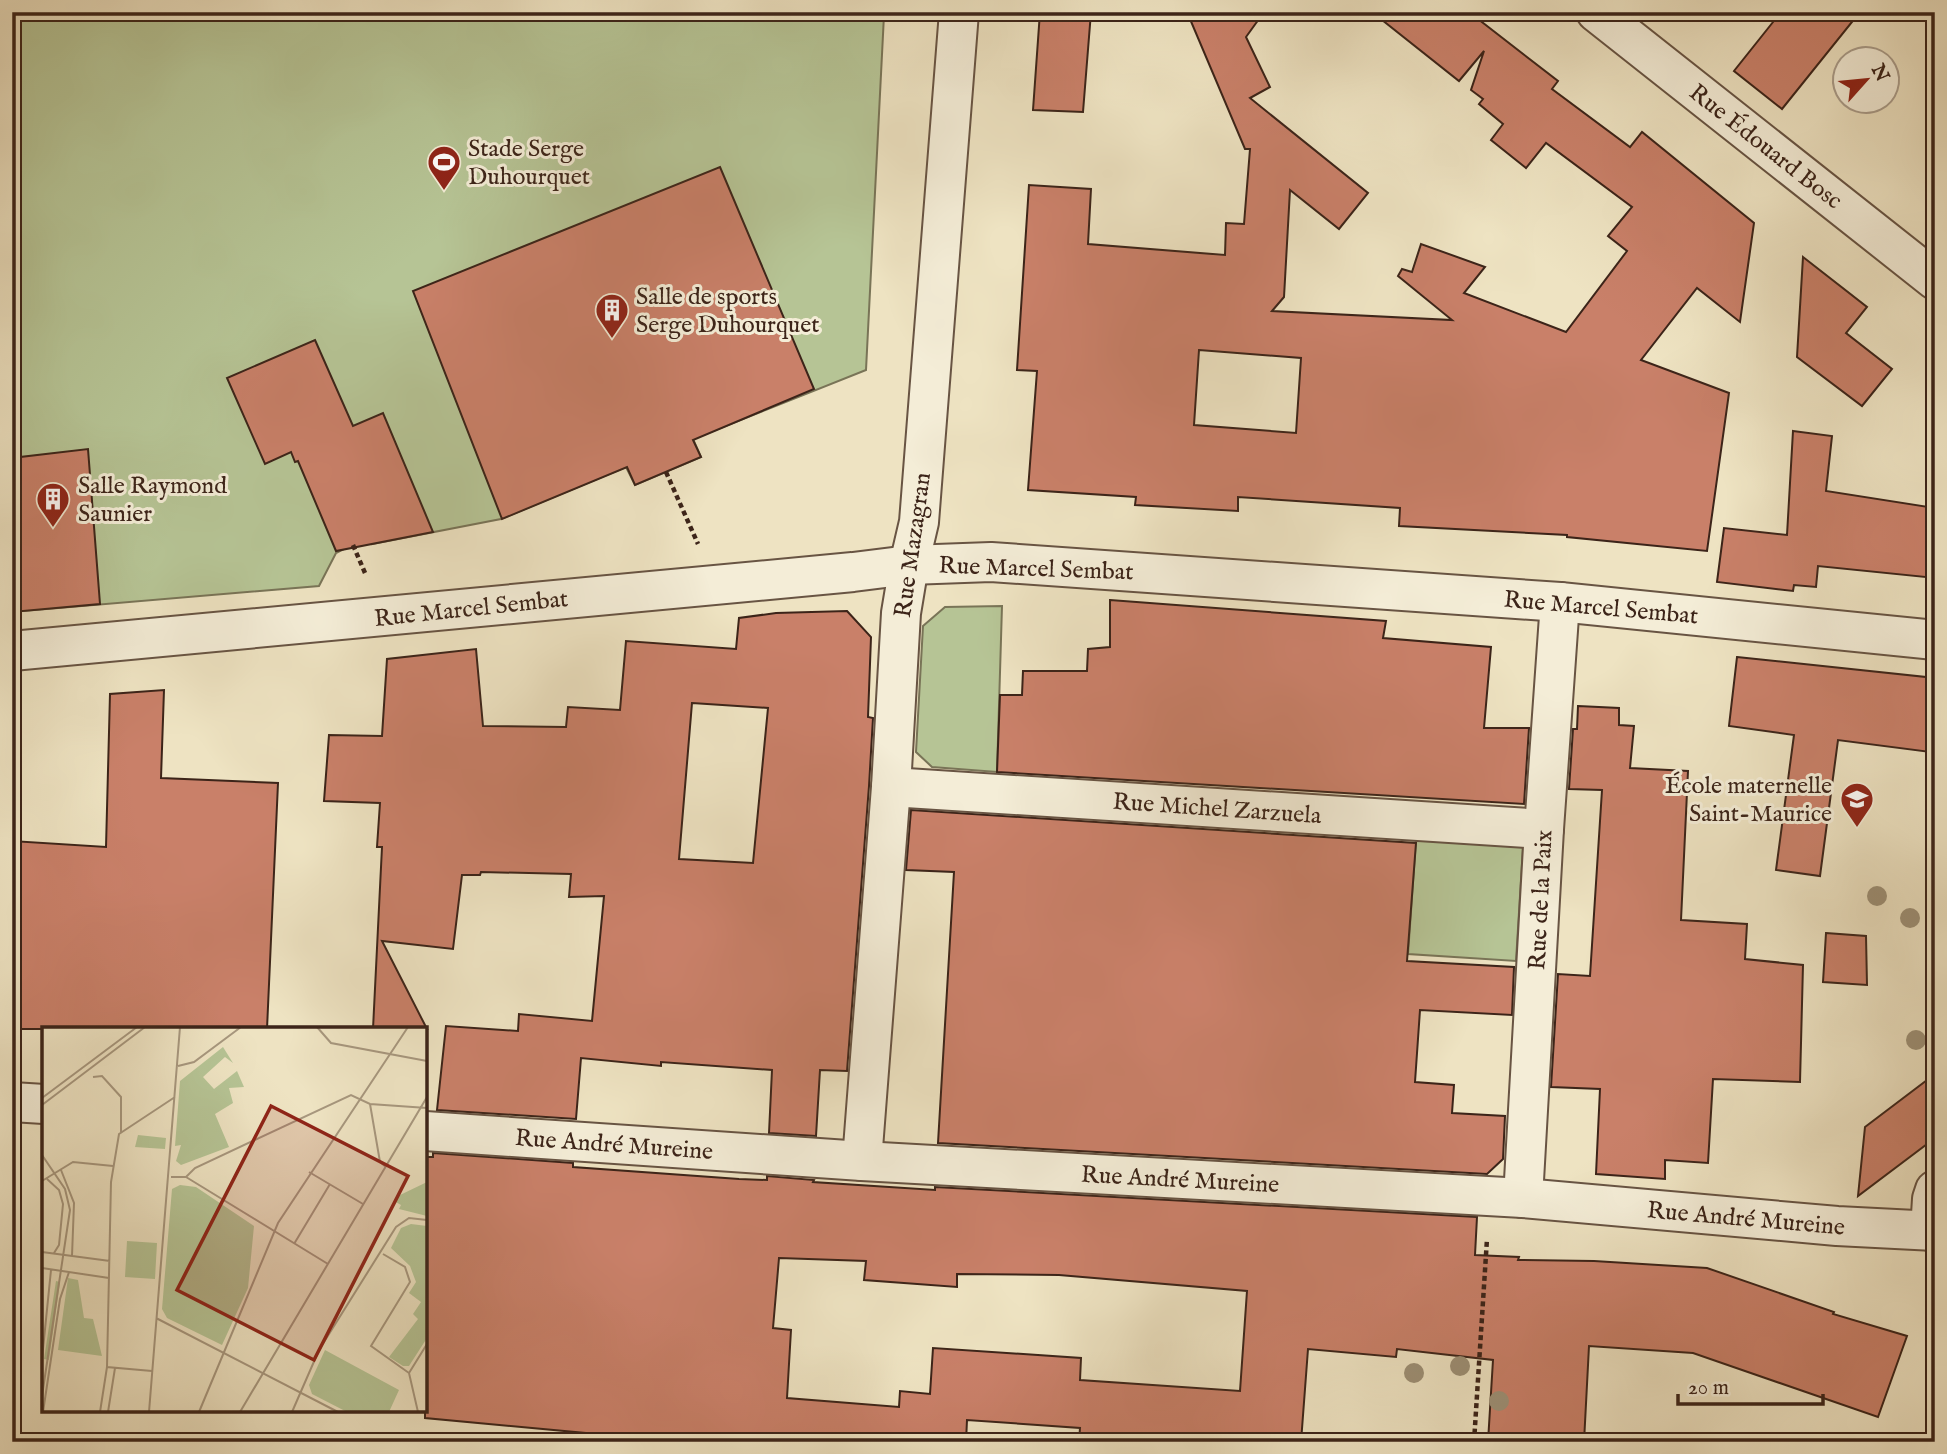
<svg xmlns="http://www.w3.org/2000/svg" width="1947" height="1454" viewBox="0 0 1947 1454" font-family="'IM FELL English',serif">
	<rect width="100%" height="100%" fill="#eee3c2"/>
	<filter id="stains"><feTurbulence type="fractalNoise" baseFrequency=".00286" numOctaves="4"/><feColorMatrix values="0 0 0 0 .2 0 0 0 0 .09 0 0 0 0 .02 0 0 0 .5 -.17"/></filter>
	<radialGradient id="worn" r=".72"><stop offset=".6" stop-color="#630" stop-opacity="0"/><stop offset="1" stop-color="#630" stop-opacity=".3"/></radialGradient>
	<g fill="#b6c495" stroke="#797457" stroke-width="2">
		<polygon points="12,12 890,12 884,15 866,370 693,439 701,457 635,485 626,467 501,519 372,544 369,536 336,553 319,586 12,612"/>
		<polygon points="1002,606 997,772 932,767 916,752 923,626 945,607"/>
		<polygon points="1416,840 1523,847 1516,961 1408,954"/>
	</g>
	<g fill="#c98069" stroke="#3c2419" stroke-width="2" fill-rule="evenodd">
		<polygon points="1040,12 1091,12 1083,112 1033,110"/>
		<path d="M1187 12H1264L1246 37 1270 87 1250 98 1368 193 1339 229 1290 190 1284 297 1272 311 1452 320 1398 276 1402 269 1412 272 1421 244 1485 267 1464 293 1566 332 1627 251 1608 236 1632 207 1546 143 1526 168 1491 140 1503 124 1479 104 1483 99 1471 90 1484 51 1459 81 1372 12H1469L1558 81 1552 89 1630 147 1642 132 1754 223 1740 322 1697 288 1641 360 1729 393 1707 551 1567 537V535L1399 526 1400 508 1238 497V511L1135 505 1136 497 1028 490 1037 371 1017 370 1029 185 1091 189 1088 244 1225 255 1226 223 1244 224 1250 149H1245ZM1199 350 1301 358 1296 433 1194 425Z"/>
		<polygon points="1781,12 1860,12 1782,109 1734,71"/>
		<polygon points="720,167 814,389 693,440 701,457 635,485 627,467 502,519 413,291"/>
		<polygon points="1803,257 1867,307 1846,333 1892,369 1862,406 1797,357"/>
		<polygon points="315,340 353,426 383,413 433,532 336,551 298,461 295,462 291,452 265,464 227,378"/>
		<polygon points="1793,431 1832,436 1826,491 1935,508 1935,578 1818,566 1816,587 1794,585 1793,591 1717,582 1724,528 1787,535"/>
		<polygon points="88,449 100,604 12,612 12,458"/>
		<polygon points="1110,600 1386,621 1383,638 1491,647 1484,728 1529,728 1524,804 997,772 1000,695 1022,695 1023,671 1087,671 1088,649 1110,647"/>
		<path d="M847 611 871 637 868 717 873 718 869 786 847 1071 820 1070 816 1136 769 1133 772 1070 661 1062V1066L581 1058 576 1119 437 1110 446 1026 518 1031 519 1014 592 1021 604 896 569 897 571 874 481 872 480 875H462L453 949 382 941 427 1029H373L382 847H377L380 803 324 801 329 735 382 736 387 659 476 649 483 726 566 727 568 707 620 710 626 641 736 649 739 618 776 613ZM692 703 768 708 753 863 679 859Z"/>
		<polygon points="1737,657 1935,678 1935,722 1930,752 1838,740 1820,876 1776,870 1794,735 1729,726"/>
		<polygon points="164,690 161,778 278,783 267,1029 12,1029 12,841 106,847 110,694"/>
		<polygon points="1578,706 1619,708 1619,725 1634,726 1630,768 1688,771 1681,920 1747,924 1745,959 1803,965 1800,1082 1713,1079 1708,1163 1665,1160 1665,1179 1596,1174 1600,1089 1551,1087 1558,974 1590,976 1602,790 1569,789 1573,729 1577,729"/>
		<polygon points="911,810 1416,843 1407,961 1514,967 1512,1015 1420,1010 1415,1082 1454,1085 1452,1113 1505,1116 1503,1159 1487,1174 938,1143 954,872 906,870"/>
		<polygon points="1826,933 1866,936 1867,985 1823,982"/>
		<polygon points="1935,1074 1935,1138 1858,1196 1865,1127"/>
		<path d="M433 1153 573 1163V1167L739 1179 767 1180V1176L814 1180 813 1182 935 1190V1187L1477 1217 1475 1255 1519 1257 1518 1260 1594 1261 1707 1268 1834 1312 1833 1314 1907 1336 1878 1417 1693 1353 1589 1346 1584 1442H1488L1493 1360 1397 1349 1396 1357 1308 1349 1301 1442H1079L1080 1428 967 1420 966 1442H627L628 1437 425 1418V1157H433ZM779 1258 866 1261 864 1280 957 1287V1274L1059 1275 1247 1291 1240 1391 1080 1380 1081 1358 933 1348 930 1394 900 1391 899 1407 787 1398 791 1330 773 1328Z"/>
	</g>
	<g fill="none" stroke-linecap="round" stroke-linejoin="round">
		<defs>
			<g id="minor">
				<polyline points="1596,12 1935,280"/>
				<polyline points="12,651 853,572 909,565 991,562 1560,602 1935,640"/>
				<polyline points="891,787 1544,829"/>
				<polyline points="12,1102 44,1104"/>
				<polyline points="425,1131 862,1161 1523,1198 1837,1226 1935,1231"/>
				<polyline points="862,1161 891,787 901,613 909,565 919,522 959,12"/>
				<polyline points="1523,1198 1544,829 1560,602"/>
				<polyline points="1930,1231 1932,1199 1935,1190"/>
			</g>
		</defs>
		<use href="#minor" stroke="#685443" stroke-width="42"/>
		<g stroke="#3c2419" stroke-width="4.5" stroke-dasharray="5 3.5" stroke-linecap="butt">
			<polyline points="666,472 698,544"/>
			<polyline points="353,545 365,573"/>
			<polyline points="1474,1442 1487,1239"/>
		</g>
		<use href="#minor" stroke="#f4edd7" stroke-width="38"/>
	</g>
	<g fill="#9d9076">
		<circle cx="1877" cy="896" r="10"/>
		<circle cx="1910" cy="918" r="10"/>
		<circle cx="1916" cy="1040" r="10"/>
		<circle cx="1460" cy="1366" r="10"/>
		<circle cx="1414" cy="1373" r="10"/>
		<circle cx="1499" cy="1401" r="10"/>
	</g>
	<defs>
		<symbol id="stadium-pin" viewBox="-11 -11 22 30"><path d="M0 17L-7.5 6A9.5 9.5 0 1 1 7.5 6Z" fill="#8f2418" stroke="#f4edd7"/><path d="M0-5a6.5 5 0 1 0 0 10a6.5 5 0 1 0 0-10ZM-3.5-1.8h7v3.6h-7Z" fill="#fff"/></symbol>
		<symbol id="building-pin" viewBox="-11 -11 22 30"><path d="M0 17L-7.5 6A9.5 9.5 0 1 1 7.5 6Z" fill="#8f2418" stroke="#f4edd7"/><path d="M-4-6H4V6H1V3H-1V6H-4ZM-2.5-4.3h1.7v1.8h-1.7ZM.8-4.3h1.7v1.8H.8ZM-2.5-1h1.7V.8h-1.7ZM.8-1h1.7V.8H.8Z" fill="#fff"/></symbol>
		<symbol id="school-pin" viewBox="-11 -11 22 30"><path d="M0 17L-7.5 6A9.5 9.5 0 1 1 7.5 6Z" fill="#8f2418" stroke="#f4edd7"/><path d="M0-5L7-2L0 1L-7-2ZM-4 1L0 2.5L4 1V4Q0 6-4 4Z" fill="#fff"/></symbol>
	</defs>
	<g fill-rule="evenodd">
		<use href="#stadium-pin" x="425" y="143" width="38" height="52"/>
		<use href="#building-pin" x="593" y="291" width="38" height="52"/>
		<use href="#building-pin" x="34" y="480" width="38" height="52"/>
		<use href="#school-pin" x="1838" y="780" width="38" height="52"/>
	</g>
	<g text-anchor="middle" stroke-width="6" stroke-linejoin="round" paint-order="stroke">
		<g font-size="24" fill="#3c2419" stroke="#f4edd7">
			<text transform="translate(1766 146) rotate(38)" y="8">Rue Édouard Bosc</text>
			<text transform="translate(912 545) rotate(-82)" y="8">Rue Mazagran</text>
			<text transform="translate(1036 568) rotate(2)" y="8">Rue Marcel Sembat</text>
			<text transform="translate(1601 607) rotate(5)" y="8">Rue Marcel Sembat</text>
			<text transform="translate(471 608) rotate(-6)" y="8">Rue Marcel Sembat</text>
			<text transform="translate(1217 808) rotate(4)" y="8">Rue Michel Zarzuela</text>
			<text transform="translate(1540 900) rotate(-87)" y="8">Rue de la Paix</text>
			<text transform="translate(614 1144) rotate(4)" y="8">Rue André Mureine</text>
			<text transform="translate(1180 1179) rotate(3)" y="8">Rue André Mureine</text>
			<text transform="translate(1746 1218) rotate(5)" y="8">Rue André Mureine</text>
		</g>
		<g font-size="24" fill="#3c2419" stroke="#f4edd7" text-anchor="start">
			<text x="468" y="156">Stade Serge<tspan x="468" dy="28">Duhourquet</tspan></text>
			<text x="636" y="304">Salle de sports<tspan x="636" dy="28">Serge Duhourquet</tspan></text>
			<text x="78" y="493">Salle Raymond<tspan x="78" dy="28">Saunier</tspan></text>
			<text x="1832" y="793" text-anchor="end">École maternelle<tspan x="1832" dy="28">Saint-Maurice</tspan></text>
		</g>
	</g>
	<g transform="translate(42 1027)">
		<rect width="385" height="385" fill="#eee3c2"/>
		<path d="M181 20 191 36 183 30 161 50 172 62 195 44 202 60 187 61 191 76 173 87 187 120 139 138 134 134 139 118 133 119 138 54ZM96 108 124 111 123 122 93 120ZM385 155V189L357 182 359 178 352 174 356 169ZM138 158 154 160 212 199 206 261 180 318 125 291 120 282 130 162ZM369 197 385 199V311L367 339H361L347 330 376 292 371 287 379 275 367 266 374 255 368 239 349 221 359 201ZM85 214 115 216 113 252 83 250ZM26 251 36 253 42 291 51 292 60 329 16 323ZM14 254 18 255 7 333 2 332ZM283 323 357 363 347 385H305L270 367 267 358Z" fill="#b6c495"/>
		<path fill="none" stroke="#a7977e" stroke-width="2" d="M275 0 289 16 385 34M136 39 152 35 199 0M51 50 60 49 79 70V105M0 71 95 0M328 77 338 135 344 140M0 78 103 0M0 128 23 162 28 183 0 369M19 143 32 176 30 229M267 145 321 177M129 150H144L153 141 309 68 328 77 385 81M144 150 286 237M5 152 17 163 21 177 17 218 12 226M0 154 31 135 71 139M252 217 288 157M0 225 68 234M341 227 363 240 368 255 329 319 367 346 376 385M0 241 67 251M114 291 296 385M0 332 9 243M110 344 65 340 69 155 77 107 133 70M367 346 385 317M1 385 18 272 27 245M58 385 65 340M66 385 73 341M107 385 138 0M157 385 236 196 366 0M198 385 385 70M250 385 277 323 354 200 367 191 385 193"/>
		<path fill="#8f2418" fill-opacity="0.15" stroke="#8f2418" stroke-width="3.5" d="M229 79 366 149 272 333 135 263Z"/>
		<rect width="385" height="385" fill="none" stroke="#3c2419" stroke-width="3.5"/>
	</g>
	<rect width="1947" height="1454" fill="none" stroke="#eee3c2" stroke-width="42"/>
	<rect x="14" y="14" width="1919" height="1426" fill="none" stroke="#3c2419" stroke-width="3.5"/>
	<rect x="21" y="21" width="1905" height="1412" fill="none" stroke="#3c2419" stroke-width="2"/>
	<g transform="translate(1866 80) rotate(63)"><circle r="33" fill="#f4edd7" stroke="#aa9d8b" stroke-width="2"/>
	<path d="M0-5L12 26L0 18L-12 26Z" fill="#8f2418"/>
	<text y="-10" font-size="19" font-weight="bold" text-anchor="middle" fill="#3c2419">N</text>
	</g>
	<path d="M1678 1394v10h145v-10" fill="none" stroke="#3c2419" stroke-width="3.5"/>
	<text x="1688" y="1394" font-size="21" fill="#3c2419" stroke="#f4edd7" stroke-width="5" paint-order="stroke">20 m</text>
	<rect width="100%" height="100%" filter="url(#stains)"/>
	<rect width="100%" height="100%" fill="url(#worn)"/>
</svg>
